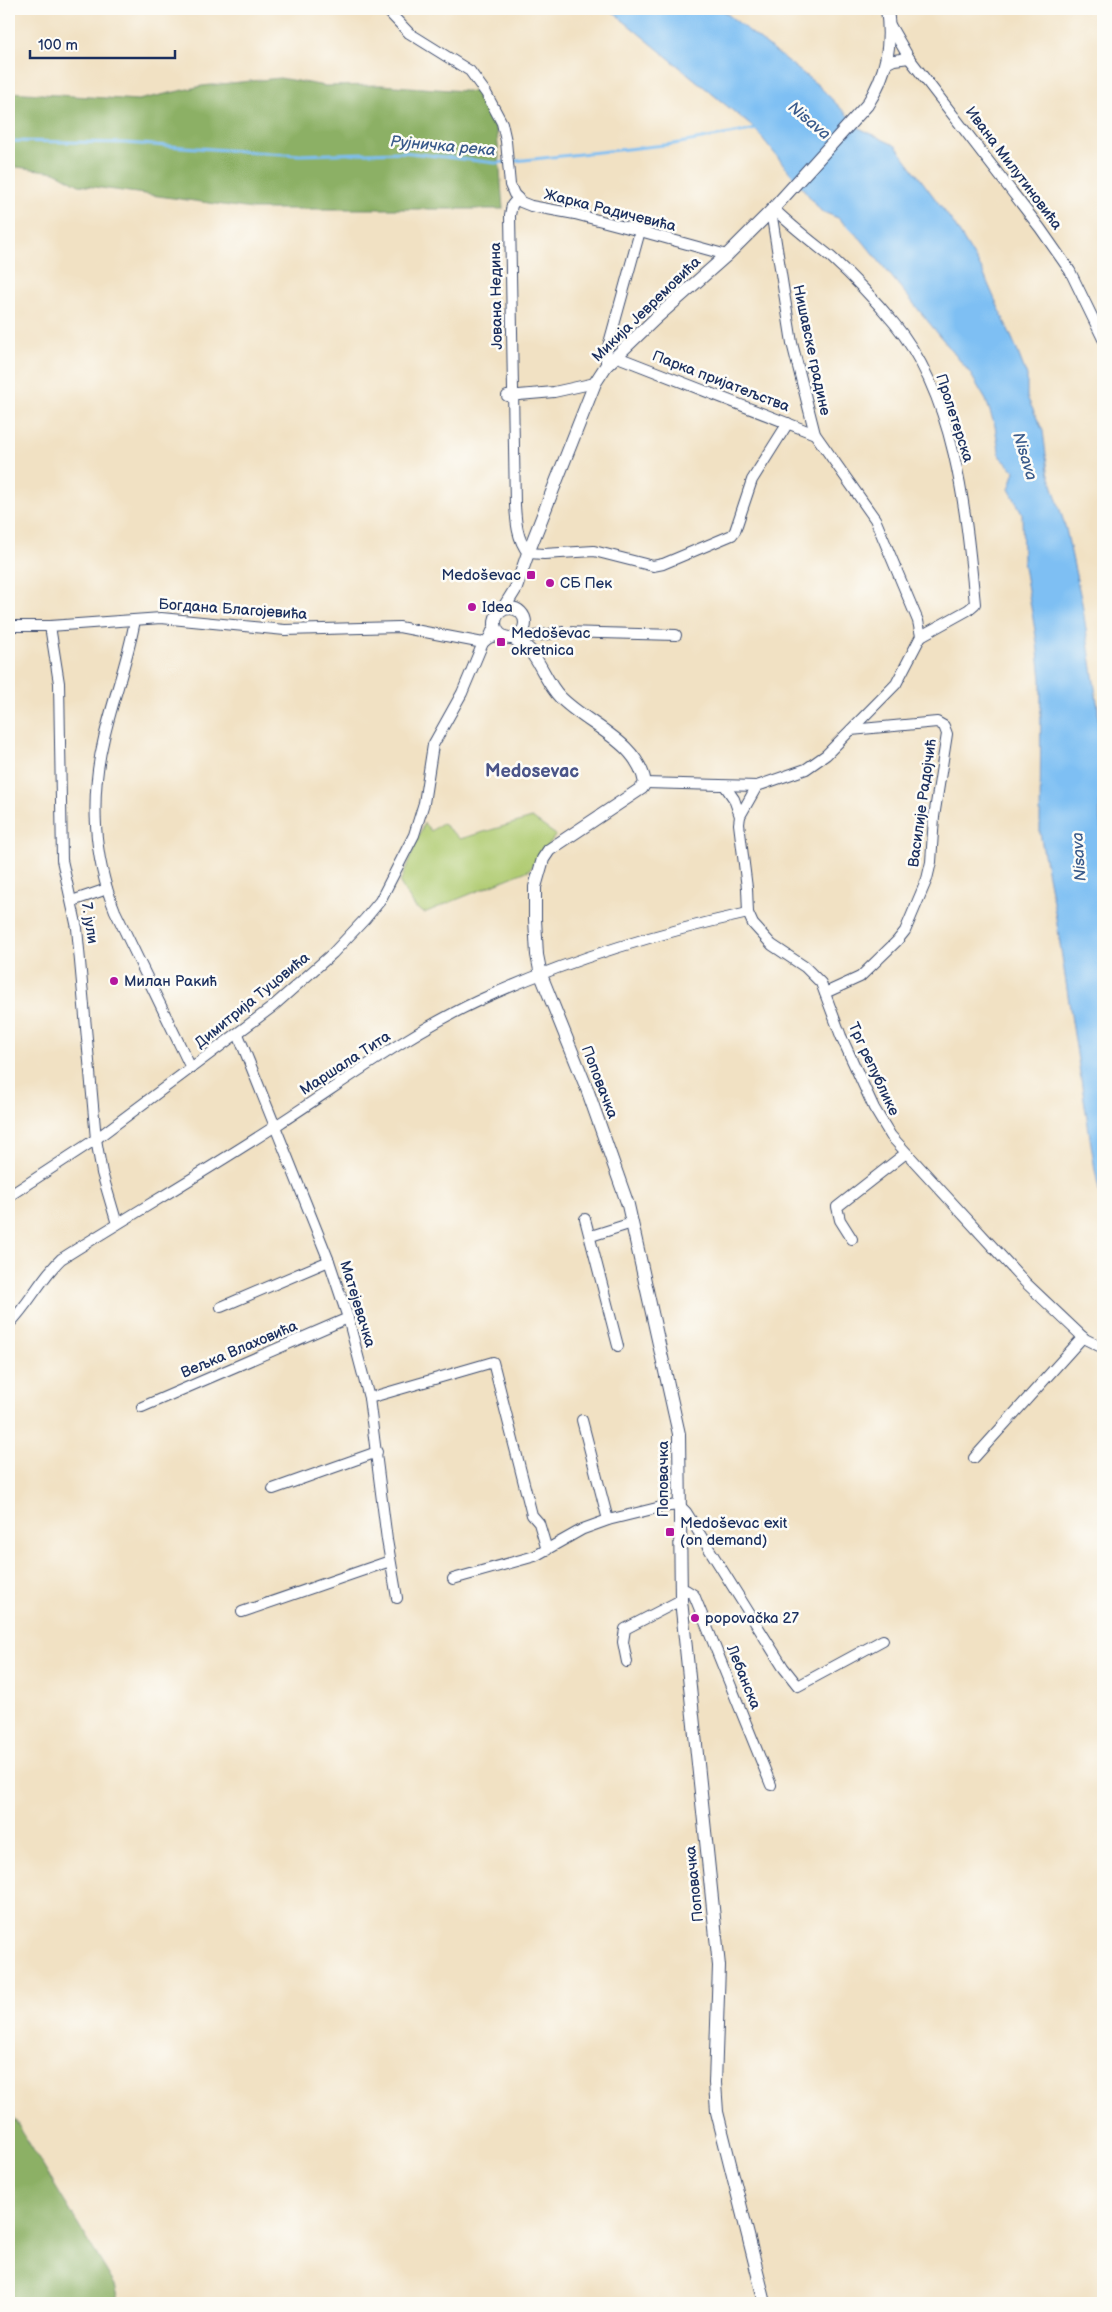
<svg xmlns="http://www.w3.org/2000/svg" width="1112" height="2312" viewBox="0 0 1112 2312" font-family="'Balsamiq Sans',sans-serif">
	<rect width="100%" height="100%" fill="#fdfcf7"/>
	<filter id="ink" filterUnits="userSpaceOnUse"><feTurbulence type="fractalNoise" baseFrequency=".02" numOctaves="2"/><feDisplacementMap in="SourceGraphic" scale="10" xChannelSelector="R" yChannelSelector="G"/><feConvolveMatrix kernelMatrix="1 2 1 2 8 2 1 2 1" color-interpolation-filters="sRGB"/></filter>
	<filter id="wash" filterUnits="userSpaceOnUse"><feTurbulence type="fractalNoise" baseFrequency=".0096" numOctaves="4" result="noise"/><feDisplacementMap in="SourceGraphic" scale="20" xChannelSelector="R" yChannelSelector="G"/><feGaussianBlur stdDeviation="1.12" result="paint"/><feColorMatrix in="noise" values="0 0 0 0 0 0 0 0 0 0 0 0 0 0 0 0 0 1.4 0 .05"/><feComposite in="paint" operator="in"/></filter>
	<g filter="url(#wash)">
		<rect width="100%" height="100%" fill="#f1e1c3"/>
		<polygon fill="#b1cc73" stroke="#667e68" points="532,818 556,835 529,870 424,913 415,907 400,883 424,823 431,831 442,823 460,839"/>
		<g fill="#8cb065" stroke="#547062">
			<polygon points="280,78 325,86 381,85 478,92 493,119 497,132 503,209 252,209 79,185 55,172 9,166 9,92 138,100 202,86"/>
			<polygon points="9,2110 115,2285 120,2303 9,2303"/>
		</g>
		<polygon fill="#7ebff3" stroke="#4c77a8" points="609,9 721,9 819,86 861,129 896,146 954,224 981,268 1015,345 1027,376 1027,397 1043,431 1048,471 1066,529 1082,603 1098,708 1100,819 1103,846 1103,1210 1095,1170 1056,918 1040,833 1041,679 1037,642 1023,561 1022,513 1009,489 1015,471 1000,457 995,426 986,400 970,373 861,239 838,218 821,211 755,129"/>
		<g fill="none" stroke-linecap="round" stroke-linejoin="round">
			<polyline stroke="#7ebff3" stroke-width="3" points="9,141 125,143 299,155 403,152 496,163 674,144 757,129"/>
		</g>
	</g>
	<g filter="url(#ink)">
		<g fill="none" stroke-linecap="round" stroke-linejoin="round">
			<defs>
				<g id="minor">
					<polyline points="386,9 409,33 470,71 486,93 502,123 506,141 510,185 514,194 521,202 531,206 575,214 640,231 727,255"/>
					<polyline points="890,25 909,58 1040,228 1070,271 1103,339"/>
					<polyline points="886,64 894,60 909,58"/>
					<path d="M518 198 512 205 510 215 515 505C516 522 517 539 528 553L544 554 594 551 653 566 663 564 732 535 735 531 752 480 788 423"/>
					<path d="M773 208C791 226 811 241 831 257 853 277 875 300 894 323 956 397 966 512 975 604L968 610 921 636"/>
					<polyline points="615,356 815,434"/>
					<polyline points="606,366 606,354 640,231"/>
					<polyline points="507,396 554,392 595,383"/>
					<path d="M135 620C128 660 113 699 104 738 90 795 93 857 115 911L191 1068"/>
					<polyline points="9,626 50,626 161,618 285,630 399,627 483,643"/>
					<polyline points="50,626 59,683 62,860 77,928 96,1139 102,1173 117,1224"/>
					<polyline points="527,637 563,632 676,635"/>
					<polyline points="489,638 495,624"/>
					<polyline points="645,783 757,786 806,769 826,755 896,684 921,636 918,621 875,519 815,434 792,343 771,211"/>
					<polyline points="725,786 734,799 740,816"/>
					<polyline points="757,786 740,816 739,824 747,888 748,913 753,924 772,945 805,967 821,983 841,1036 874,1108 891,1136 1025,1282 1085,1339 1099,1346"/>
					<polyline points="72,901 107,889"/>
					<polyline points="825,993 860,977 897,941 905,931 927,879 931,862 934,817 947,734 944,726 937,722 851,730"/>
					<polyline points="238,1034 329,1261 348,1318 369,1398 387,1540 397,1598"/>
					<polyline points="9,1196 96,1139 271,1008 333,953 365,919 380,901 414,835 424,803 433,745 462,693 483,643 489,638 501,635"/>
					<polyline points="585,1219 618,1346"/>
					<polyline points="591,1236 632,1223"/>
					<polyline points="852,1239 840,1220 837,1207 906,1153"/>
					<polyline points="221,1307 329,1261"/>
					<path d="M9 1324C29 1304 41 1278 61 1259 134 1213 208 1170 280 1123 345 1081 410 1032 482 999 567 960 657 933 748 913"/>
					<polyline points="369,1398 493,1362 532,1515 539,1523 547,1550"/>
					<polyline points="142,1407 348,1318"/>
					<polyline points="582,1420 608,1520"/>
					<polyline points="974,1458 1083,1337"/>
					<polyline points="273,1489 377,1452"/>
					<polyline points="453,1579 535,1556 583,1529 608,1520 661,1507 679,1505 686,1512 783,1667 798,1686 883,1640"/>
					<polyline points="681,1590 686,1590 694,1595 771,1785"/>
					<polyline points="242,1612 390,1561"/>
					<polyline points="627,1662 623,1642 625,1629 681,1600"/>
				</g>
				<g id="tertiary">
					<circle cx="510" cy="623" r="15"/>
					<path d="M503 609 516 588 528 553 595 383 606 366 657 317 727 255 771 211 867 105C887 74 892 45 887 9"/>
					<path d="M513 638C519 642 527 646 531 652 542 666 548 685 560 697 587 725 638 741 645 783L642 788 549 850 543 859 535 887V919L537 955 541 975 587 1089 628 1205 679 1434 681 1600 719 1966 715 2083 717 2112 765 2303"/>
				</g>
			</defs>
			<use href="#minor" stroke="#3b4a6d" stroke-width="12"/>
			<use href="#tertiary" stroke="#3b4a6d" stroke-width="14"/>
			<use href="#minor" stroke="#fff" stroke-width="10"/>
			<use href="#tertiary" stroke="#fff" stroke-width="12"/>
		</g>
	</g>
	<g fill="#b5179e" stroke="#fdfcf7" stroke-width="2">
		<rect x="526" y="570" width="10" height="10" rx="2.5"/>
		<circle cx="550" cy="583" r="5"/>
		<circle cx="472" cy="607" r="5"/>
		<rect x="496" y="637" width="10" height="10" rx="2.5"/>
		<circle cx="114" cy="981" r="5"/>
		<rect x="665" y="1527" width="10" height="10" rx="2.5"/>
		<circle cx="695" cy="1618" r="5"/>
	</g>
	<g text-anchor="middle" stroke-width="5" stroke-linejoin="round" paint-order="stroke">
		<g font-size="15" fill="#1b2f5e" stroke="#fdfcf7">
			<text transform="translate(1014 168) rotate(53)" y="5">Ивана Милутиновића</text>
			<text transform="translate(610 210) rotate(14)" y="5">Жарка Радичевића</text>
			<text transform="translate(496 296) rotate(-91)" y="5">Јована Недина</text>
			<text transform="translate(646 309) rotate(-44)" y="5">Микија Јевремовића</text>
			<text transform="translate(812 350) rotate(78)" y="5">Нишавске градине</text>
			<text transform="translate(721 381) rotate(21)" y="5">Парка пријатељства</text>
			<text transform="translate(955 418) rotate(72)" y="5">Пролетерска</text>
			<text transform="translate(233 609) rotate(4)" y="5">Богдана Благојевића</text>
			<text transform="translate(922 803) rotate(-82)" y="5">Василије Радојчић</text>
			<text transform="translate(90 923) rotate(81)" y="5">7. јули</text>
			<text transform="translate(252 1000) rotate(-39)" y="5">Димитрија Туцовића</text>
			<text transform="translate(345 1063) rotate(-33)" y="5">Маршала Тита</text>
			<text transform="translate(874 1069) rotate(65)" y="5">Трг републике</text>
			<text transform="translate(600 1082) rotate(69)" y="5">Поповачка</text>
			<text transform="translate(358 1304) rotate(73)" y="5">Матејевачка</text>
			<text transform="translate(239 1349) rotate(-23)" y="5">Вељка Влаховића</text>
			<text transform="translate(663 1479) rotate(-90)" y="5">Поповачка</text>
			<text transform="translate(744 1677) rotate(68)" y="5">Лебанска</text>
			<text transform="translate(694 1884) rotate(-96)" y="5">Поповачка</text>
		</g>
		<g font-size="15" fill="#1b2f5e" stroke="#fdfcf7" text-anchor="start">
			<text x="521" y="580" text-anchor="end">Medoševac</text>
			<text x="560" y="588">СБ Пек</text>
			<text x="482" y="612">Idea</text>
			<text x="511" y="638">Medoševac<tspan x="511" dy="17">okretnica</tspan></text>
			<text x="124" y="986">Милан Ракић</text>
			<text x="680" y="1528">Medoševac exit<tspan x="680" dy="17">(on demand)</tspan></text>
			<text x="705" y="1623">popovačka 27</text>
		</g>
		<g font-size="16" font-style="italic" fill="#395a8b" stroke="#fdfcf7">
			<text transform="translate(810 120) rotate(40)" y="6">Nisava</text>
			<text transform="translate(443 145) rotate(5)" y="6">Рујничка река</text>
			<text transform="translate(1026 456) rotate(73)" y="6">Nisava</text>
			<text transform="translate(1078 857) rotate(-94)" y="6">Nisava</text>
		</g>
		<g font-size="18" font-weight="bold" fill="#4b5589" stroke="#fdfcf7">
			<text x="532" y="777">Medosevac</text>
		</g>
	</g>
	<rect width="1112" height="2312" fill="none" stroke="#fdfcf7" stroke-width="30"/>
	<path d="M30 50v8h145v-8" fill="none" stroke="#1b2f5e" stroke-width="2.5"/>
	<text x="38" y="50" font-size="15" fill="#1b2f5e" stroke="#fdfcf7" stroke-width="4" paint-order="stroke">100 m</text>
</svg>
